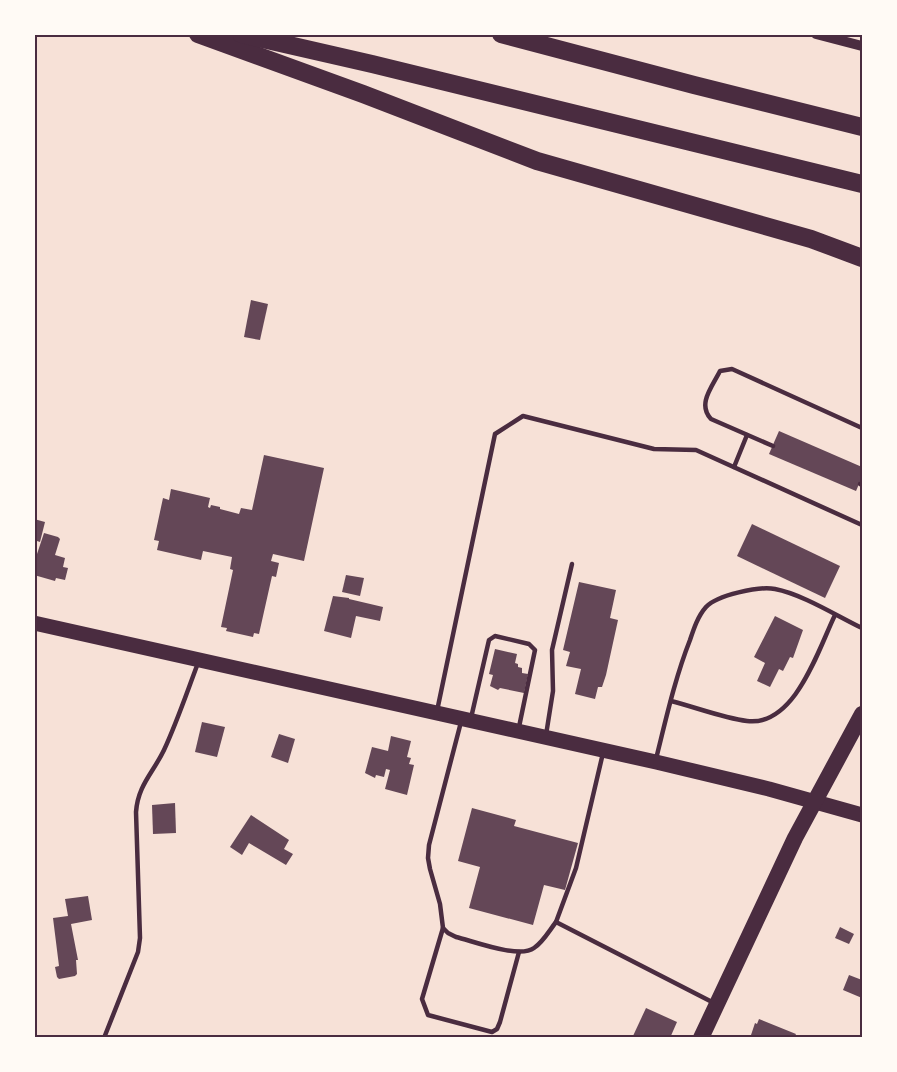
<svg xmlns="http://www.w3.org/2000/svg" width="897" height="1072" viewBox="0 0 897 1072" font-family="Roboto,sans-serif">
	<rect width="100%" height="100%" fill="#f7e1d7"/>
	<g fill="#644757">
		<polygon points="251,300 268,304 260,340 244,337"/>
		<polygon points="779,431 862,467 862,477 856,491 769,454"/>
		<polygon points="264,455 324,468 304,561 273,554 271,561 279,563 276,577 272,576 259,634 254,633 253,637 226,631 227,628 221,627 233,570 230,569 232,557 203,551 201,560 157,550 159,541 154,540 163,498 169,500 171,489 210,498 208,507 210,508 211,505 220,507 220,509 239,514 241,508 252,510"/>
		<polygon points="34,519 45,522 40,542 34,540"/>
		<polygon points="752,524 840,566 825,598 737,556"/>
		<polygon points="44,533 58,537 60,539 55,555 65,558 63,567 68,568 65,580 56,578 55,581 34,575 34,563"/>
		<polygon points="346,575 364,578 360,596 342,592"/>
		<polygon points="579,582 616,590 610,618 618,620 606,675 602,687 598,687 595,699 575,694 581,669 566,666 570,652 563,650"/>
		<polygon points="333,596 349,598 349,599 383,607 380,621 356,616 351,638 324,631"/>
		<polygon points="775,616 803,630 793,658 790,657 783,671 779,669 770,687 757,681 765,663 754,657"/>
		<polygon points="495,649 517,654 515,663 518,664 518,667 522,668 522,673 528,674 524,693 500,688 498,690 490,686 493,675 489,674"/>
		<polygon points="202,722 225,727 217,757 195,752"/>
		<polygon points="279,734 295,739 288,763 271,757"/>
		<polygon points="391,736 411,741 407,757 411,758 409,764 414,765 407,795 385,789 390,770 386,769 384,777 376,775 375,778 365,773 372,747 388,751"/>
		<polygon points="175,803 176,833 153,834 152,805"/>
		<polygon points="472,808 516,820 514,826 578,843 565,890 544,885 533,925 469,908 480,867 458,861"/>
		<polygon points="251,815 289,840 284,849 293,854 286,865 249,843 242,855 230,847"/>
		<polygon points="88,896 92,920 71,924 78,960 76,960 77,974 75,976 59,979 57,977 55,967 59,966 53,918 68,916 65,899"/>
		<polygon points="840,927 854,934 849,944 835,938"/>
		<polygon points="849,975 862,980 862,998 843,990"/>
		<polygon points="646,1008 677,1022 670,1038 637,1038 633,1036"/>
		<polygon points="759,1019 796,1034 794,1038 750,1038 755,1023 757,1024"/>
	</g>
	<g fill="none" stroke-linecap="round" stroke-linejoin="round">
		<g stroke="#4a2c40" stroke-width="4.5">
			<path d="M773 446 711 419C697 404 712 387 720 371L732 369 862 428"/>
			<polyline points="734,467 747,435"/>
			<polyline points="860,484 862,485"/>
			<path d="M671 701C695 707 723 718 747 721 795 727 818 650 835 615"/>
			<polyline points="437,711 495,434 523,416 654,449 696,450 862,525"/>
			<polyline points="471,718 489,640 495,636 529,644 535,650 519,727"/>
			<path d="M461 722 429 845 428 858 430 869 440 904 443 928 448 933 456 937C473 941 519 959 534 948 543 942 549 931 556 922"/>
			<polyline points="546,735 553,691 552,650 572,564"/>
			<polyline points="603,753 576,868 556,922 714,1003"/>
			<path d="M656 759C666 719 675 678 690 640 694 628 698 616 706 607 717 595 759 586 775 589 802 594 837 616 862 628"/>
			<polyline points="443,928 422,999 428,1015 492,1032 497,1029 500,1022 519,952"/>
			<path d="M104 1038 138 952 140 938 136 812C138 785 153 773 164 750 177 722 187 692 198 663"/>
		</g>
		<polyline stroke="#4a2c40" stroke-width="10" points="816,34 862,46"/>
		<polyline stroke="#4a2c40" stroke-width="15" points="34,623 656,762 769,789 862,815"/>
		<polyline stroke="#4a2c40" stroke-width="16" points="701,1038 795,838 862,714"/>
		<g stroke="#4a2c40" stroke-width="18">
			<polyline points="198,34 363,94 537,161 811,239 862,258"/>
			<polyline points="241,34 372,64 862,184"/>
			<polyline points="501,34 694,85 862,127"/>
		</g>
	</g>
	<rect width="897" height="1072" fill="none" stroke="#fffaf5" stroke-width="72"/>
	<rect x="36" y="36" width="825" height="1000" fill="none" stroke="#4a2c40" stroke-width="2"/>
</svg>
